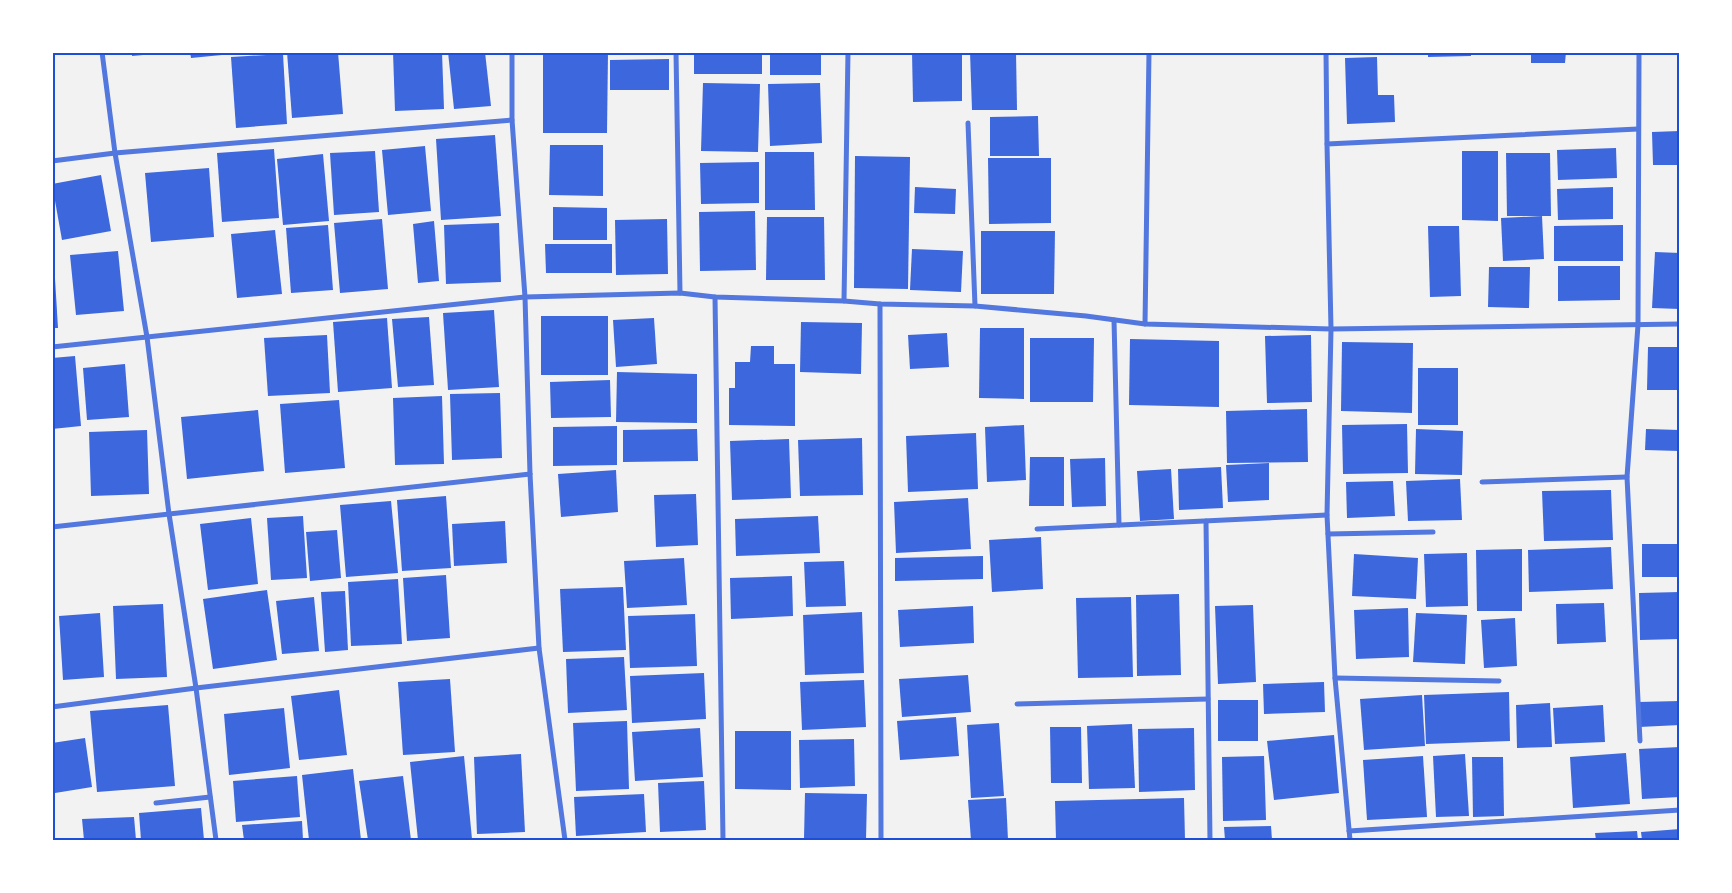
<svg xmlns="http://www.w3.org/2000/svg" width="1732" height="893" viewBox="0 0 1732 893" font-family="'DM Sans',sans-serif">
	<rect width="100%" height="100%" fill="#f2f2f2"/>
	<g fill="#3d67dc">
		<polygon points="132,52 154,52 154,54 132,56"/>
		<polygon points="190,52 232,52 232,54 191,58"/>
		<polygon points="287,52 338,52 343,114 292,118"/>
		<polygon points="393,52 442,52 444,109 395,111"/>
		<polygon points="448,52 485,52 491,106 454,109"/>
		<polygon points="543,52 608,52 607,133 543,133"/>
		<rect x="694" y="52" width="68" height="22"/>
		<rect x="770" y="52" width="51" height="23"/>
		<polygon points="912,52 962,52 962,101 913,102"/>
		<polygon points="970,52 1016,52 1017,110 972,110"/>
		<polygon points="1428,52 1471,52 1471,56 1428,57"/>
		<polygon points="1531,52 1566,52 1565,63 1531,63"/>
		<polygon points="283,54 287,124 236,128 231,57"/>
		<polygon points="1377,57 1378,95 1394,95 1395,122 1347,124 1345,58"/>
		<polygon points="669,59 669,90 610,90 610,60"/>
		<polygon points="703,83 760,84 758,152 701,151"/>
		<polygon points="820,83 822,143 770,146 768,84"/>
		<polygon points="1038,116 1039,156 990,156 990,117"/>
		<polygon points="1680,131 1680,165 1653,165 1652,132"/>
		<polygon points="495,135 501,216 441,220 436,139"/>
		<polygon points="550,145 603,145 603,196 549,195"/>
		<polygon points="425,146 431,211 388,215 382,150"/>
		<polygon points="1616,148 1617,178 1558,180 1557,150"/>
		<polygon points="274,149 279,218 222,222 217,153"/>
		<polygon points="375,151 379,212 334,215 330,153"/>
		<polygon points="1462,151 1498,151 1498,221 1462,220"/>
		<polygon points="765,152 814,152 815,210 765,210"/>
		<polygon points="1506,153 1550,153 1551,216 1507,216"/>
		<polygon points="323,154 329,221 283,225 277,159"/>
		<polygon points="855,156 910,157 908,289 854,288"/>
		<polygon points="988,158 1051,158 1051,223 989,224"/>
		<polygon points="759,162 759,203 701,204 700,163"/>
		<polygon points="209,168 214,237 151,242 145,173"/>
		<polygon points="101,175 111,231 62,240 52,184"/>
		<polygon points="915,187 956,189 955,214 914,213"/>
		<polygon points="1613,187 1613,219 1558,220 1557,189"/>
		<polygon points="553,207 607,208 607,240 553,240"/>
		<polygon points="755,211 756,270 700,271 699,212"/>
		<polygon points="1542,216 1544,259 1503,261 1501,218"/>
		<polygon points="767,217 824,217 825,280 766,280"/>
		<polygon points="382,219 388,289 340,293 334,223"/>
		<polygon points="667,219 668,274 616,275 615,220"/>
		<polygon points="434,221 439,281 418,283 413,224"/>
		<polygon points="499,223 501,282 446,284 444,225"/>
		<polygon points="328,225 333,290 291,293 286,228"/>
		<polygon points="1623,225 1623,261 1554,261 1554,226"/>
		<polygon points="1428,226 1459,226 1461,296 1430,297"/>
		<polygon points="275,230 282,294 237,298 231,234"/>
		<polygon points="981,231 1055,231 1054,294 981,294"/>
		<polygon points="545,244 612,244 612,273 546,273"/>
		<polygon points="912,249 963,251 961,292 910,290"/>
		<polygon points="118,251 124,311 76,315 70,255"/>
		<polygon points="1655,252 1680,253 1680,309 1652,308"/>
		<polygon points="52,262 54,262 58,328 52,328"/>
		<polygon points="1558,266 1620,266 1620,300 1558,301"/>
		<polygon points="1489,267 1530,267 1529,308 1488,307"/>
		<polygon points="494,310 499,387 448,390 443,313"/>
		<rect x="541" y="316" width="67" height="59"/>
		<polygon points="429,317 434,385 398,387 392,319"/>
		<polygon points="387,318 392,388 338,392 333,322"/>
		<polygon points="654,318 657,364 616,367 613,320"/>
		<polygon points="801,322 862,323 861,374 800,372"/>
		<polygon points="980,328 1024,328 1024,399 979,398"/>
		<polygon points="947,333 949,367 910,369 908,335"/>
		<polygon points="327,335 330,393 268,396 264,338"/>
		<polygon points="1311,335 1312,402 1267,403 1265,336"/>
		<polygon points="1030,338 1094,338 1093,402 1030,402"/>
		<polygon points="1130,339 1219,341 1219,407 1129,405"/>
		<polygon points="1342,342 1413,343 1412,413 1341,411"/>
		<polygon points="751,346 774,346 774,364 795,364 795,426 729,425 729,388 735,388 735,362 750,362"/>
		<polygon points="1648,347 1680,347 1680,390 1647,390"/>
		<polygon points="75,356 81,426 52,429 52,358"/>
		<polygon points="125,364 129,417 87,420 83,368"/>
		<rect x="1418" y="368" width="40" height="57"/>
		<polygon points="617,372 697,374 697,423 616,422"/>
		<polygon points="610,380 611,417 551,418 550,382"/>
		<polygon points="500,393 502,458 452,460 450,394"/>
		<polygon points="442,396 444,464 395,465 393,398"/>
		<polygon points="339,400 345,468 285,473 280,404"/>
		<polygon points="1307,409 1308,462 1227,463 1226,411"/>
		<polygon points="258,410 264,471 187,479 181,417"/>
		<polygon points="1407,424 1408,473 1343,474 1342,425"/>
		<polygon points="1024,425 1026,480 987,482 985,427"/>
		<polygon points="617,426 617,465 553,466 553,427"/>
		<polygon points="697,429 698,461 623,462 623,430"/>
		<polygon points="1416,429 1463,431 1462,475 1415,474"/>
		<polygon points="1646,429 1680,430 1680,451 1645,450"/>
		<polygon points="147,430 149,494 91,496 89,432"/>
		<polygon points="976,433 978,489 908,492 906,436"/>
		<polygon points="862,438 863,495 800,496 798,440"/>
		<polygon points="789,439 791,498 732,500 730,441"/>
		<polygon points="1030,457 1064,457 1064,506 1029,506"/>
		<polygon points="1105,458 1106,506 1072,507 1070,459"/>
		<polygon points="1269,463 1269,500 1228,502 1226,465"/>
		<polygon points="1221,467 1223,508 1179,510 1178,469"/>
		<polygon points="1171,469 1174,519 1140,521 1137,471"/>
		<polygon points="616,470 618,512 561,517 558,474"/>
		<polygon points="1460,479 1462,520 1408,521 1406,481"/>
		<polygon points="1393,481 1395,516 1347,518 1346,482"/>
		<polygon points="1611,490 1613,540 1544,541 1542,491"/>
		<polygon points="696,494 698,545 656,547 654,495"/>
		<polygon points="446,496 451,568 402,571 397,500"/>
		<polygon points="968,498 971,549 896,553 894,502"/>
		<polygon points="391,501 398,573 346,577 340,505"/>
		<polygon points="303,516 307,578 271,580 267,518"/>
		<polygon points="818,516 820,553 736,556 735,519"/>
		<polygon points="251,518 258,584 208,590 200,524"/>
		<polygon points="505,521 507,563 454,566 452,524"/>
		<polygon points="337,530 341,578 310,581 306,532"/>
		<polygon points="1041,537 1043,589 992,592 989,540"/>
		<rect x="1642" y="544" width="38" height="33"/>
		<polygon points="1611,547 1613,589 1529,592 1528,550"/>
		<polygon points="1522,549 1522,611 1477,611 1476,550"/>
		<polygon points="1467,553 1468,606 1426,607 1424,554"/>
		<polygon points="1354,554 1418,558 1416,599 1352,596"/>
		<polygon points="983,556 983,579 895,581 895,558"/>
		<polygon points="684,558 687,605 627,608 624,561"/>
		<polygon points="844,561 846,606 806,607 804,562"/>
		<polygon points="446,575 450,638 407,641 403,578"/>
		<polygon points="792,576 793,616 731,619 730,578"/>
		<polygon points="398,579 402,644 351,646 348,582"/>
		<polygon points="623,587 626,650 563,652 560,589"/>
		<polygon points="267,590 277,660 213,669 203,599"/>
		<polygon points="345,591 348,650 325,652 321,592"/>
		<polygon points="1680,592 1680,639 1640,640 1639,593"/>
		<polygon points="1179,594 1181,675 1137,676 1136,595"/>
		<polygon points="314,597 319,651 282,654 276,601"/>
		<polygon points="1131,597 1133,677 1078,678 1076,598"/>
		<polygon points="1604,603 1606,642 1557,644 1556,604"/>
		<polygon points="163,604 167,677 116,679 113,606"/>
		<polygon points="1253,605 1256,682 1218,684 1215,606"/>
		<polygon points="973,606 974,643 900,647 898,610"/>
		<polygon points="1408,608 1409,657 1356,659 1354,610"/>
		<polygon points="862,612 864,673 805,675 803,615"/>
		<polygon points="100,613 104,677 63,680 59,616"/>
		<polygon points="1416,613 1467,615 1465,664 1413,662"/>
		<polygon points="695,614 697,666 630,668 628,616"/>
		<polygon points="1515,618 1517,666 1484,668 1481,620"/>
		<polygon points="624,657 627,710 568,713 566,659"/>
		<polygon points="704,673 706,719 632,723 630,676"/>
		<polygon points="968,675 971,712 902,717 899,679"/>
		<polygon points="450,679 455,752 403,755 398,682"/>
		<polygon points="864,680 866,727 802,730 800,682"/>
		<polygon points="1324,682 1325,712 1264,714 1263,684"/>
		<polygon points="339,690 347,755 299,760 291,696"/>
		<polygon points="1509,692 1510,741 1426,744 1424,695"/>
		<polygon points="1422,695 1425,746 1364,750 1360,699"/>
		<rect x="1218" y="700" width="40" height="41"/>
		<polygon points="1680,701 1680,725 1639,727 1638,702"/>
		<polygon points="1550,703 1552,747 1517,748 1516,705"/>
		<polygon points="168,705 175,786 97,792 90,711"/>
		<polygon points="1603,705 1605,742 1555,744 1553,708"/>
		<polygon points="284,708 290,768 229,775 224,714"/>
		<polygon points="956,717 959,756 900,760 897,721"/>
		<polygon points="627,721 629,789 576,791 573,723"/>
		<polygon points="999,723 1004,796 971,798 967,725"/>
		<polygon points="1132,724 1135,788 1089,789 1087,726"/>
		<polygon points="1050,727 1081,727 1082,783 1051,783"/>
		<polygon points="700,728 703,777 635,781 632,732"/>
		<polygon points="1194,728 1195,790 1139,792 1138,729"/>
		<polygon points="735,731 791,731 791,790 735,789"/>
		<polygon points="1334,735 1339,793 1274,800 1267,741"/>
		<polygon points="85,738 92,787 55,793 52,773 52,743"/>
		<polygon points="854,739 855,786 800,788 799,740"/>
		<polygon points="1680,747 1680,797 1642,799 1639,749"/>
		<polygon points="1626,753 1630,804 1573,808 1570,757"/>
		<polygon points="521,754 525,832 477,834 474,757"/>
		<polygon points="1465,754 1469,816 1436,817 1433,756"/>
		<polygon points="464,756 472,839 418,840 410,762"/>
		<polygon points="1264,756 1266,820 1223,821 1222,757"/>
		<polygon points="1423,756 1427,817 1367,820 1363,760"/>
		<polygon points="1472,757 1503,757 1504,816 1473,817"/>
		<polygon points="353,769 361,840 309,840 302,775"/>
		<polygon points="297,776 300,817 236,822 233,781"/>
		<polygon points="403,776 411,840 368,840 359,781"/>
		<polygon points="704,781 706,830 660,832 658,783"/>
		<polygon points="805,793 867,794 866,840 804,839"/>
		<polygon points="644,794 646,832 576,836 574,797"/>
		<polygon points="1006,798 1008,840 971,840 968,800"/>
		<polygon points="1184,798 1185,840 1056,840 1055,801"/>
		<polygon points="201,808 204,840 141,840 139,813"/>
		<polygon points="134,817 136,840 84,840 82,819"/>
		<polygon points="302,821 303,840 244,840 242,825"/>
		<polygon points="1271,826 1272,840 1225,840 1224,827"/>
		<polygon points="1680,829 1680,840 1642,840 1641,832"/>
		<polygon points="1637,831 1638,840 1596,840 1595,833"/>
	</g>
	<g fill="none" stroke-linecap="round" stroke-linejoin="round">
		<g stroke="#5277de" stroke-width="5">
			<polyline points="102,52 115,153 147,337 169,514 196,688 216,840"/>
			<polyline points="512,52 512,120 525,297 530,474 539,648 565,840"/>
			<polyline points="676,52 680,293"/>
			<polyline points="1326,52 1327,144"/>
			<polyline points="1639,52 1638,325 1627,477 1640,741"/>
			<polyline points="968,123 975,306"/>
			<polyline points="52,161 115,153 512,120"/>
			<polyline points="715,297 723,840"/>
			<polyline points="844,301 848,52"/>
			<polyline points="880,304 881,840"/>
			<polyline points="1114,320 1119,525"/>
			<polyline points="1145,324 1149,52"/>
			<polyline points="52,347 525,297 680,293 715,297 844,301 880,304 975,306 1086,316 1145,324 1331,329 1680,324"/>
			<polyline points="1482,482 1627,477"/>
			<polyline points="1206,521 1210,840"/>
			<polyline points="52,527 530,474"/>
			<polyline points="1037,529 1327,515"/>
			<polyline points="1328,534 1433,532"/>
			<polyline points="1335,678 1499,681"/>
			<polyline points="1017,704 1208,699"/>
			<polyline points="52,707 196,688 539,648"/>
			<polyline points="156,803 210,797"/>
			<polyline points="1349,831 1680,810"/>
			<polyline points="1350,840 1335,678 1327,515 1331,329 1327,144 1638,129"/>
		</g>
	</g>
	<rect width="1732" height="893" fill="none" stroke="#ffffff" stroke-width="108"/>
	<rect x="54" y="54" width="1624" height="785" fill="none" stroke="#1d4ed8" stroke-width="2"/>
</svg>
